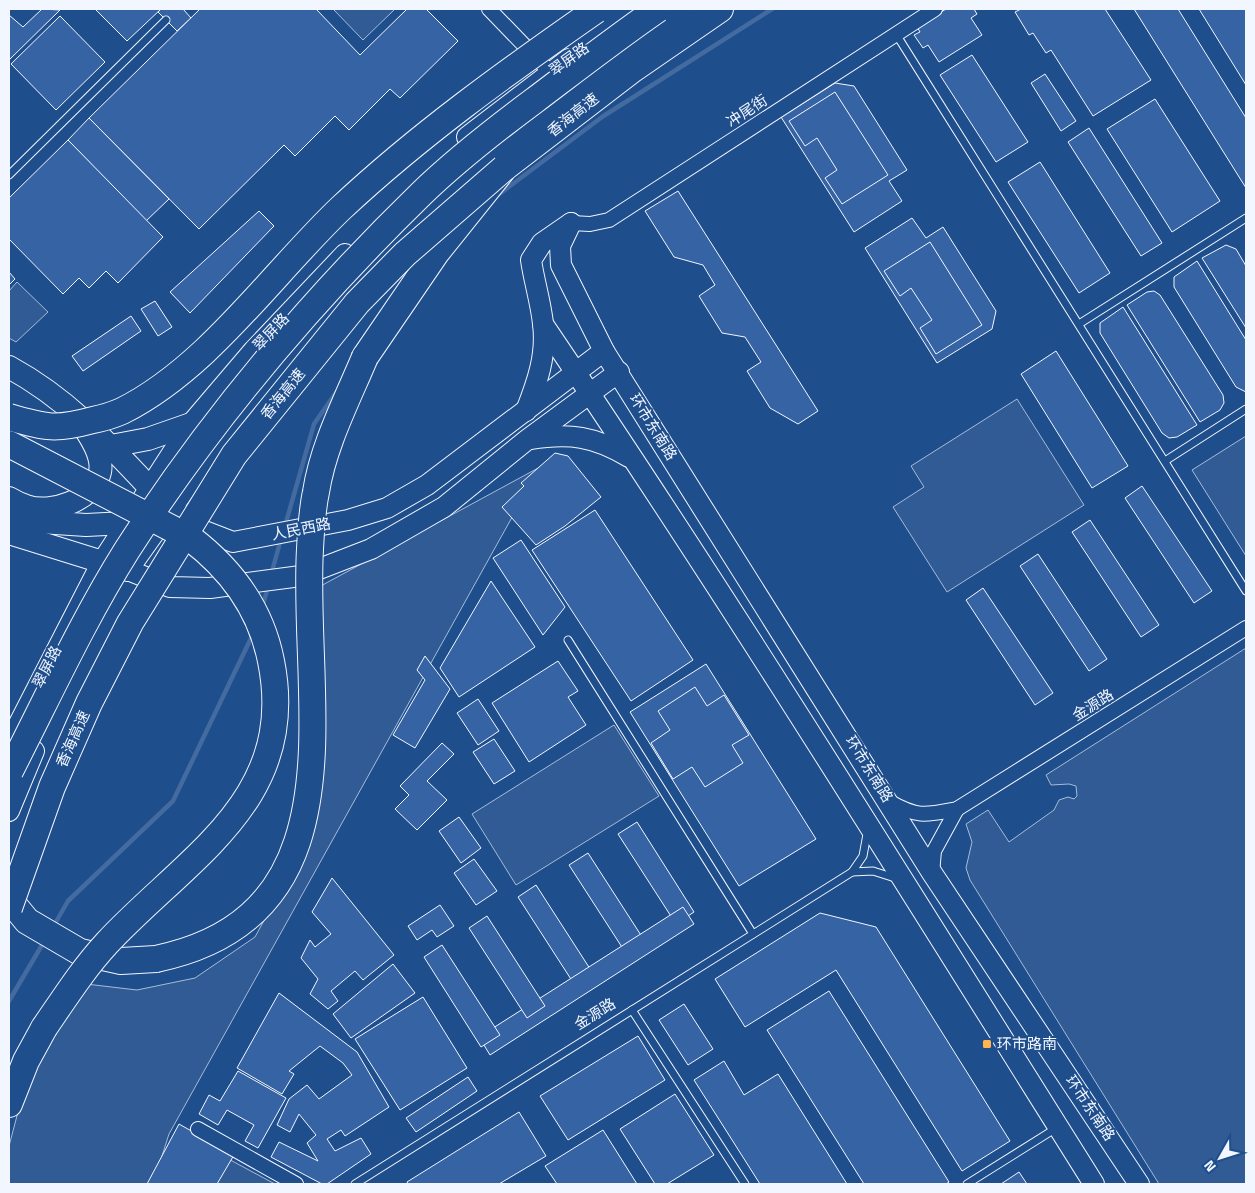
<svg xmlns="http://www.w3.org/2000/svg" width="1255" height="1193" viewBox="0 0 1255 1193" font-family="'Titillium Web','Noto Sans SC',sans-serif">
	<rect width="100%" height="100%" fill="#1f4e8c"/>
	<g fill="#305b95" stroke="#a8bbd7">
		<polygon points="333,9 395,9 363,40"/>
		<polygon points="17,282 48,312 16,342 9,338 9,291"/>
		<polygon points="1017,399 1084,505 947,592 893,507 924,487 911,466"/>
		<polygon points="1246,436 1246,556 1192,470"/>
		<polygon points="540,467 169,1134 153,1184 9,1184 9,1146 36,1044 86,984 137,990 195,978 255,937 302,851 325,701 317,588"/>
		<polygon points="1246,648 1246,1184 1159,1184 970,880 966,868 972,842 966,824 988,810 1009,842 1054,810 1059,800 1068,797 1074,799 1077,796 1076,786 1069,784 1051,785 1046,775"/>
		<polygon points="614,725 659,796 516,885 472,814"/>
		<polygon points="208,1148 275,1184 195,1184"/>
	</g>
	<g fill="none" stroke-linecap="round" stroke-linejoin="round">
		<g stroke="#446ba0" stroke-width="4.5">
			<polyline points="498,195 602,117 772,9"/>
			<polyline points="285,526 314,424 337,391"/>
			<polyline points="271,575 281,539"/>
			<polyline points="262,608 268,587"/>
			<polyline points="53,927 68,901 173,801 253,634"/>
			<polyline points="9,1001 45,940"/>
		</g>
	</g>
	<g fill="#3563a3" stroke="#f2f6ff">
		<polygon points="42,9 60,10 9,60 9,15 23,27"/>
		<polygon points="95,9 161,9 127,41"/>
		<polygon points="161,9 183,9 191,18 177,31 158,12"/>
		<polygon points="200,9 316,9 360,55 407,9 426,9 458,41 400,98 390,89 349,130 335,116 295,156 284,145 199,229 89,118"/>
		<polygon points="946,9 974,9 977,14 971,18 982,35 939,62 928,45 923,48 914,35 920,32 917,27"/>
		<polygon points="1021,9 1105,9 1151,80 1093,116 1051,50 1046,53 1033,33 1029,35 1015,12"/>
		<polygon points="1134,9 1178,9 1246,118 1246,188"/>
		<polygon points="1199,9 1246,9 1246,85"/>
		<polygon points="60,16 105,62 56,110 11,64"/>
		<polygon points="972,55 1028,142 996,162 940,75"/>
		<polygon points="1045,74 1076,121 1061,131 1031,83"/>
		<polygon points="835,83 854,86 907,170 889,181 902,201 854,232 781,117"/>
		<polygon points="835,92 888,175 842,204 825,178 837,170 817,138 805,146 789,121"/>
		<polygon points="1155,99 1220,201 1172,232 1107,129"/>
		<polygon points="89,118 169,199 146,221 68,140"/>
		<polygon points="1089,128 1162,243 1141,256 1068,142"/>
		<polygon points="68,140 163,237 118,283 106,271 89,288 79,278 63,294 9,239 9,198"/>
		<polygon points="1040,162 1110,273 1079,293 1008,182"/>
		<polygon points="678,191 818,411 798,424 770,408 747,371 761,362 745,337 722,333 699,296 715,285 703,265 674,257 645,211"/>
		<polygon points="259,211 274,226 190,313 170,292"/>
		<polygon points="912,218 926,238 943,227 996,311 992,329 937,363 865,248"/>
		<polygon points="930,242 982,325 936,354 920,328 932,320 911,288 900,296 884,271"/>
		<polygon points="1226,245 1236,249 1246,266 1246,328 1202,258"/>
		<polygon points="1197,261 1246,340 1246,392 1236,387 1174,287 1174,277"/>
		<polygon points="9,272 15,279 9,285"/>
		<polygon points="1154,291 1160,295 1223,395 1224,403 1220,410 1200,422 1127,305 1147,292"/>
		<polygon points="155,301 172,327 158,336 141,309"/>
		<polygon points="1123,307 1197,425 1177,437 1169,438 1162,433 1100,333 1100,323"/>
		<polygon points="131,316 141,331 83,371 72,356"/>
		<polygon points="1056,351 1128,466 1092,488 1021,374"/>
		<polygon points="555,453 568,456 601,497 565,526 536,545 502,507 524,486 521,483"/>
		<polygon points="1142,486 1212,591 1194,603 1125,498"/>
		<polygon points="595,510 693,660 631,701 532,550"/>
		<polygon points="1090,520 1159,625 1141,637 1072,532"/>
		<polygon points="521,540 565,607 543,635 493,558"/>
		<polygon points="1038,554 1107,659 1089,671 1020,566"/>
		<polygon points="491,581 535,647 459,697 440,668"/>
		<polygon points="983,588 1053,693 1035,705 966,600"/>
		<polygon points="425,656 450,689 415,748 393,735 425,680 417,670"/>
		<polygon points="558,661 578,691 568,697 586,725 529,762 492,703"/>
		<polygon points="706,664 816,839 739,886 630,712"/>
		<polygon points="695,687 707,706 724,695 749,735 732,745 743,763 705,787 692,767 673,779 651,743 670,730 658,711"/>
		<polygon points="478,699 499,731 478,745 457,713"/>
		<polygon points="494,739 515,771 494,784 473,752"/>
		<polygon points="442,743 454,754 427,781 447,800 417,830 395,809 409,795 400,786"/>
		<polygon points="459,817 481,848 461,863 439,831"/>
		<polygon points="637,822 694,912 676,924 618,834"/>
		<polygon points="588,853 646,943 627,955 569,865"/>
		<polygon points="474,859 497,891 476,905 454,873"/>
		<polygon points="332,878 394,955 363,980 355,971 331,991 338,1001 328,1009 310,994 318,979 301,958 310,940 315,947 331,934 312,912"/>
		<polygon points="536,885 594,975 576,987 518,897"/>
		<polygon points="440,905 454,926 437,937 432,930 417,940 408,926"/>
		<polygon points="683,907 694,924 490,1055 479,1037"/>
		<polygon points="820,913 876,927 1010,1141 962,1171 836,970 745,1027 715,979"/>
		<polygon points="487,916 545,1006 527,1018 469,928"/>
		<polygon points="442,945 500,1035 481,1047 424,957"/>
		<polygon points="393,964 415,993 351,1038 333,1014"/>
		<polygon points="829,991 949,1182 946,1184 864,1184 767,1030"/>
		<polygon points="279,993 357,1052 389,1107 345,1136 341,1130 327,1139 335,1151 361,1138 371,1154 327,1184 322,1184 271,1157 279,1142 318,1161 307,1143 316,1135 299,1114 290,1132 277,1125 289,1099 307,1085 319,1099 352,1075 343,1063 320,1046 289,1071 294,1074 282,1094 237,1068"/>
		<polygon points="423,997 467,1068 400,1110 355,1039"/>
		<polygon points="684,1004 713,1049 688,1065 659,1020"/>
		<polygon points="638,1036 665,1080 568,1140 540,1096"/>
		<polygon points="724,1061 744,1095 778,1074 847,1184 760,1184 694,1080"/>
		<polygon points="238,1071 286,1098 258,1148 245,1141 254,1125 227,1110 218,1125 199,1114 209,1095 220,1101"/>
		<polygon points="468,1077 477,1091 416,1132 406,1118"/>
		<polygon points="675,1094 714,1155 667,1184 655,1184 620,1129"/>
		<polygon points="519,1112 546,1156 499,1184 408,1184 407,1182"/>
		<polygon points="179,1124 234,1155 217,1184 147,1184"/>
		<polygon points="603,1130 637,1184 557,1184 545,1166"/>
		<polygon points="1019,1172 1027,1184 1001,1184"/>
	</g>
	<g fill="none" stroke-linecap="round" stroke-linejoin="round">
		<defs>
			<g id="service">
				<polyline points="896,34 1246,591"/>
				<polyline points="9,175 166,20"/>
				<polyline points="1079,324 1246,218"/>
				<polyline points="1165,461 1246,409"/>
				<polyline points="568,640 753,934"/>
				<polyline points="867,834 863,856 852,872 873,871 895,878"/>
				<polyline points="632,1010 745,1184"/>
				<polyline points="355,1184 852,872"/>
				<polyline points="967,1184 1058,1127"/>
			</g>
			<g id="minor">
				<polyline points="489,9 550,72"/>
				<polyline points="571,223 590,224 609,220 935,9"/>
				<path d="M890 802C918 818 926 815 957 809L1246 628"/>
				<polyline points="932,873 934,851 957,809"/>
				<polyline points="198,1129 296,1184"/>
			</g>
			<g id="secondary">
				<polyline points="467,137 569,59"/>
				<polyline points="571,223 560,246 561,265 604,351 932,873 1139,1184"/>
				<path d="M543 324C734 606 913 896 1094 1184"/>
				<path d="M526 411C537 383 547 355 543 324 541 303 534 281 531 260L542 243 571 223"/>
				<path d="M530 439C570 433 594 436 629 457"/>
				<polyline points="181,515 202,530 233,542 348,520 387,508 427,485 604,351"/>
				<polyline points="135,560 218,443 298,347 410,229 494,157 575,93 689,9"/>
				<polyline points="128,570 170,587 210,588 301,576 371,549 444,507 528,439 619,372"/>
				<polyline points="9,743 102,562 191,424 254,350 345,254"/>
				<polyline points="9,811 34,751"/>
			</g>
			<g id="primary">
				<path d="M9 367C66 398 105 440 149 487"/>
				<polyline points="111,446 148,439 191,424"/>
				<path d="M9 498C14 501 20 504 26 506 51 515 94 500 100 472 103 458 93 441 85 429"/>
				<polyline points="9,520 86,525 126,523 172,508"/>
				<polyline points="9,533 128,570"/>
			</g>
			<g id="motorway">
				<polyline points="365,357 436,253 504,168 633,69 720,9"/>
				<polyline points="9,899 27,921 80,952 121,961 156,959"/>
				<polyline points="9,1104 26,1061 44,1028"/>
			</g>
		</defs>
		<use href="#service" stroke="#f2f6ff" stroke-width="9"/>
		<use href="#minor" stroke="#f2f6ff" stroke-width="16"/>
		<use href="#secondary" stroke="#f2f6ff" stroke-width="22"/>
		<use href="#primary" stroke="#f2f6ff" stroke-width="24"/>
		<use href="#motorway" stroke="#f2f6ff" stroke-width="28"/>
		<use href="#service" stroke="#1f4e8c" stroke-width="7"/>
		<use href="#minor" stroke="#1f4e8c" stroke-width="14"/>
		<use href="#secondary" stroke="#1f4e8c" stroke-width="20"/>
		<use href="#primary" stroke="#1f4e8c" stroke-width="22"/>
		<use href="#motorway" stroke="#1f4e8c" stroke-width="26"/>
		<defs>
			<g id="motorway-bridge">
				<path d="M9 417C46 428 56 430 93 420 103 418 113 415 122 411 208 368 271 275 340 209 419 135 507 72 596 10"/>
				<path d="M9 444 190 538C231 569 261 610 271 661 299 800 187 857 107 943 83 969 64 999 44 1028"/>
				<path d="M10 771C48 697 83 620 127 550 210 421 311 301 421 194 457 159 496 129 535 100 576 69 616 38 658 9"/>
				<polyline points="9,908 52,787 89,703 130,623 234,455 357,303 405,254 504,168"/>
				<path d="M156 959C365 916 301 700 310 549 311 530 312 510 316 492 323 446 347 400 365 357"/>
			</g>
		</defs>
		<use href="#motorway-bridge" stroke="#f2f6ff" stroke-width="28" stroke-linecap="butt"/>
		<use href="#motorway-bridge" stroke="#1f4e8c" stroke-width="26"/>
	</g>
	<rect fill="#ffb74d" stroke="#1f4e8c" stroke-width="2" x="982" y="1039" width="10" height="10" rx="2.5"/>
	<g text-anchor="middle" stroke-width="4" stroke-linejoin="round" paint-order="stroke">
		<g font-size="15" fill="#f2f6ff" stroke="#1f4e8c">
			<text transform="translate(569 59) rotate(-36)" y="5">翠屏路</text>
			<text transform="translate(747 111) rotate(-33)" y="5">冲尾街</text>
			<text transform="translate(573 115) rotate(-38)" y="5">香海高速</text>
			<text transform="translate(271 332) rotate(-47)" y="5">翠屏路</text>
			<text transform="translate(283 394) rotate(-51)" y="5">香海高速</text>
			<text transform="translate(653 427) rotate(58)" y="5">环市东南路</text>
			<text transform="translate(301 529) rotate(-11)" y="5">人民西路</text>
			<text transform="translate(47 667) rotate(-63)" y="5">翠屏路</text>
			<text transform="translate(1093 705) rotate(-32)" y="5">金源路</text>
			<text transform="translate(73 739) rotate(-66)" y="5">香海高速</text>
			<text transform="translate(869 769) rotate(58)" y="5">环市东南路</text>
			<text transform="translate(595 1014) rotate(-32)" y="5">金源路</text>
			<text transform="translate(1090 1108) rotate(56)" y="5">环市东南路</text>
		</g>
		<g font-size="15" fill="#f2f6ff" stroke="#1f4e8c" text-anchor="start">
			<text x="997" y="1049">环市路南</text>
		</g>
	</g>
	<rect width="1255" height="1193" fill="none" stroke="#f2f6ff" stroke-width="20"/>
	<g transform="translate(1220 1158) rotate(231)" stroke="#1f4e8c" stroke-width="4" paint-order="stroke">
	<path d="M0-4L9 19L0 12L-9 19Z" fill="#f2f6ff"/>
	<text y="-8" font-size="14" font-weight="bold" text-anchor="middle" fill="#f2f6ff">N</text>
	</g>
</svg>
